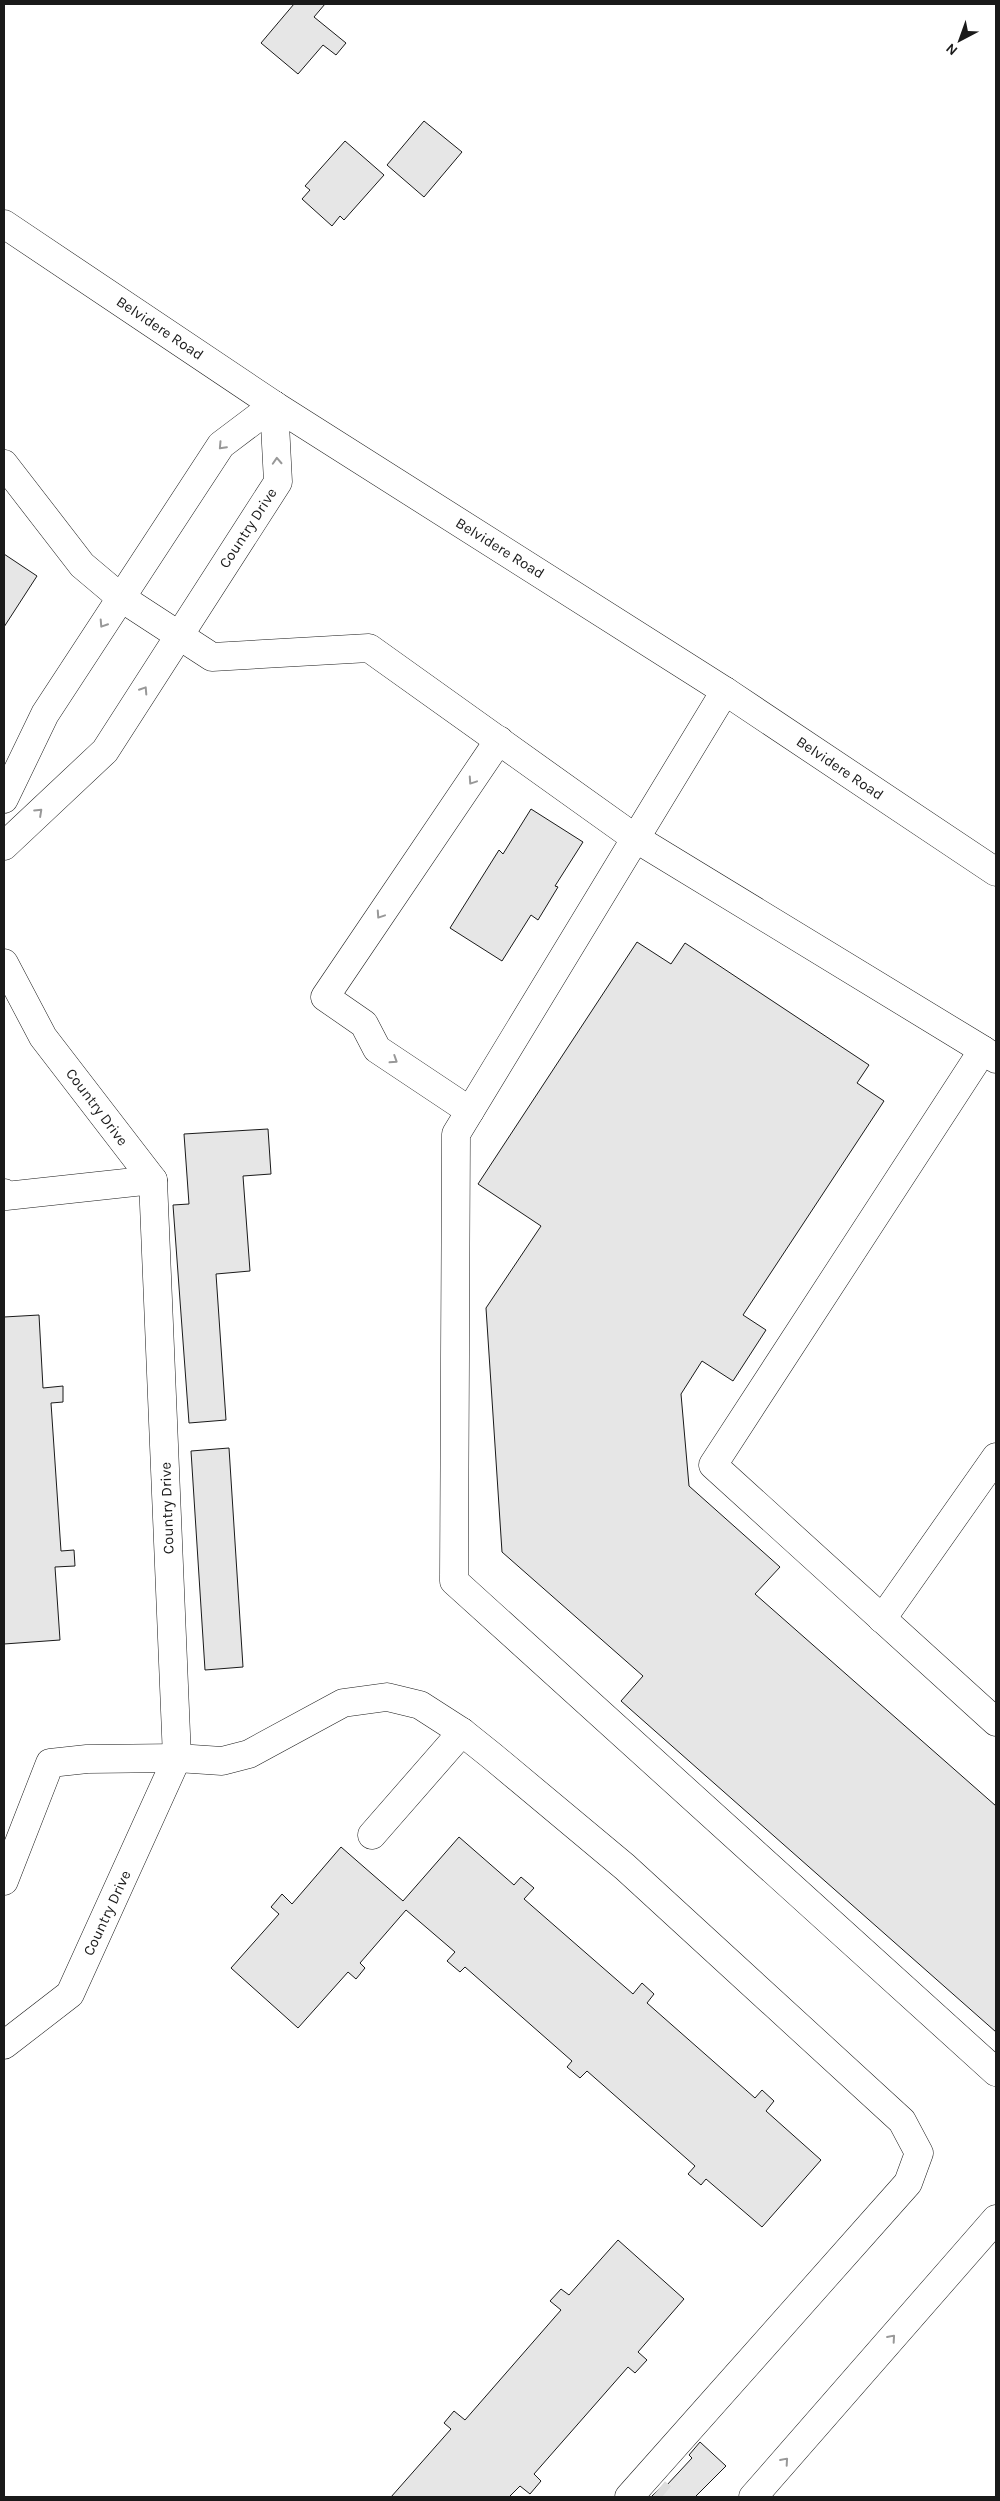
<svg xmlns="http://www.w3.org/2000/svg" width="1000" height="2501" viewBox="0 0 1000 2501" font-family="Karla,sans-serif">
	<rect width="100%" height="100%" fill="#fff"/>
	<g fill="#e6e6e6" stroke="#1a1a1a">
		<polygon points="294,4 325,4 314,17 346,43 336,55 323,45 298,74 261,43"/>
		<polygon points="424,121 462,152 424,197 387,165"/>
		<polygon points="345,141 384,175 344,220 340,216 332,226 302,199 310,190 305,186"/>
		<polygon points="4,554 37,576 4,627"/>
		<polygon points="531,809 583,842 555,886 558,887 538,920 531,915 502,961 450,928 499,850 503,854"/>
		<polygon points="637,942 671,964 685,943 869,1065 857,1083 884,1101 743,1315 766,1330 733,1381 702,1361 681,1394 689,1486 780,1567 755,1594 996,1806 996,2032 621,1701 643,1676 502,1552 486,1308 541,1226 478,1184"/>
		<polygon points="268,1129 271,1174 243,1176 250,1271 216,1274 226,1420 189,1423 173,1205 189,1204 184,1134"/>
		<polygon points="39,1315 43,1388 63,1386 63,1402 51,1403 61,1551 74,1550 75,1566 55,1567 60,1640 4,1644 4,1317"/>
		<polygon points="229,1448 243,1667 205,1670 191,1451"/>
		<polygon points="459,1837 514,1885 521,1877 534,1888 524,1899 633,1994 642,1983 654,1994 647,2003 755,2098 762,2090 774,2101 766,2111 821,2160 762,2227 706,2179 701,2185 688,2174 695,2166 587,2071 580,2078 567,2067 572,2061 465,1967 460,1972 447,1961 455,1952 406,1910 360,1963 365,1968 356,1979 348,1972 298,2028 231,1968 279,1914 271,1907 282,1894 292,1904 341,1847 403,1901"/>
		<polygon points="618,2240 684,2299 638,2352 647,2360 635,2373 628,2367 534,2474 541,2481 530,2494 520,2486 509,2497 391,2497 451,2429 444,2423 454,2411 465,2420 561,2310 550,2301 561,2289 569,2295"/>
		<polygon points="700,2442 726,2466 695,2497 654,2497 652,2496 664,2484 666,2486 692,2458 689,2455"/>
	</g>
	<g fill="none" stroke-linecap="round" stroke-linejoin="round">
		<polyline stroke="#ddd" stroke-width="28" stroke-dasharray="28 14" stroke-linecap="butt" points="656,2492 662,2497"/>
		<defs>
			<g id="minor">
				<polyline points="4,464 82,565 120,597 212,657 369,648 635,838 983,1050"/>
				<polyline points="725,691 456,1134 454,1581 996,2072"/>
				<polyline points="4,799 45,714 221,445 274,405"/>
				<polyline points="4,846 105,751 278,482 274,405"/>
				<polyline points="4,963 43,1037 153,1180 177,1758 70,1994 4,2045"/>
				<polyline points="996,1059 983,1050 713,1465 996,1722"/>
				<polyline points="470,1111 377,1049 364,1024 325,997 499,740"/>
				<polyline points="4,1193 6,1196 153,1180"/>
				<polyline points="882,1619 996,1457"/>
				<polyline points="372,1835 462,1732"/>
				<polyline points="4,1881 50,1763 87,1759 177,1758 222,1761 249,1754 343,1703 387,1697 420,1705 462,1732 492,1756 625,1867 902,2121 919,2153 908,2183 629,2497"/>
				<polyline points="753,2497 996,2219"/>
			</g>
			<polyline id="major" points="4,224 274,405 725,691 996,872"/>
		</defs>
		<use href="#minor" stroke="#1a1a1a" stroke-width="29"/>
		<use href="#major" stroke="#1a1a1a" stroke-width="29"/>
		<use href="#minor" stroke="#fff" stroke-width="28"/>
		<use href="#major" stroke="#fff" stroke-width="28"/>
	</g>
	<defs><path id="oneway-chevron" d="M-2-3.5L2.5 0L-2 3.5" fill="none" stroke-width="1.6" stroke-linecap="round" stroke-linejoin="round" transform="scale(1.25)"/></defs>
	<g stroke="#989898">
		<use href="#oneway-chevron" transform="translate(222 446) rotate(133)"/>
		<use href="#oneway-chevron" transform="translate(277 461) rotate(-93)"/>
		<use href="#oneway-chevron" transform="translate(103 624) rotate(123)"/>
		<use href="#oneway-chevron" transform="translate(144 690) rotate(-57)"/>
		<use href="#oneway-chevron" transform="translate(472 781) rotate(124)"/>
		<use href="#oneway-chevron" transform="translate(39 812) rotate(-43)"/>
		<use href="#oneway-chevron" transform="translate(380 915) rotate(124)"/>
		<use href="#oneway-chevron" transform="translate(394 1060) rotate(33)"/>
		<use href="#oneway-chevron" transform="translate(892 2338) rotate(-49)"/>
		<use href="#oneway-chevron" transform="translate(785 2461) rotate(-49)"/>
	</g>
	<g text-anchor="middle" stroke-width="4" stroke-linejoin="round" paint-order="stroke">
		<g font-size="15" fill="#1a1a1a" stroke="#fff">
			<text transform="translate(160 328) rotate(34)" y="5">Belvidere Road</text>
			<text transform="translate(248 528) rotate(-57)" y="5">Country Drive</text>
			<text transform="translate(500 548) rotate(32)" y="5">Belvidere Road</text>
			<text transform="translate(840 768) rotate(34)" y="5">Belvidere Road</text>
			<text transform="translate(97 1107) rotate(53)" y="5">Country Drive</text>
			<text transform="translate(167 1508) rotate(-92)" y="5">Country Drive</text>
			<text transform="translate(107 1913) rotate(-65)" y="5">Country Drive</text>
		</g>
	</g>
	<rect width="1000" height="2501" fill="none" stroke="#1a1a1a" stroke-width="10"/>
	<g transform="translate(960 40) rotate(221)" stroke="#ffffff" stroke-width="4" paint-order="stroke">
	<path d="M0-4L9 19L0 12L-9 19Z" fill="#1a1a1a"/>
	<text y="-8" font-size="14" font-weight="bold" text-anchor="middle" fill="#1a1a1a">N</text>
	</g>
</svg>
